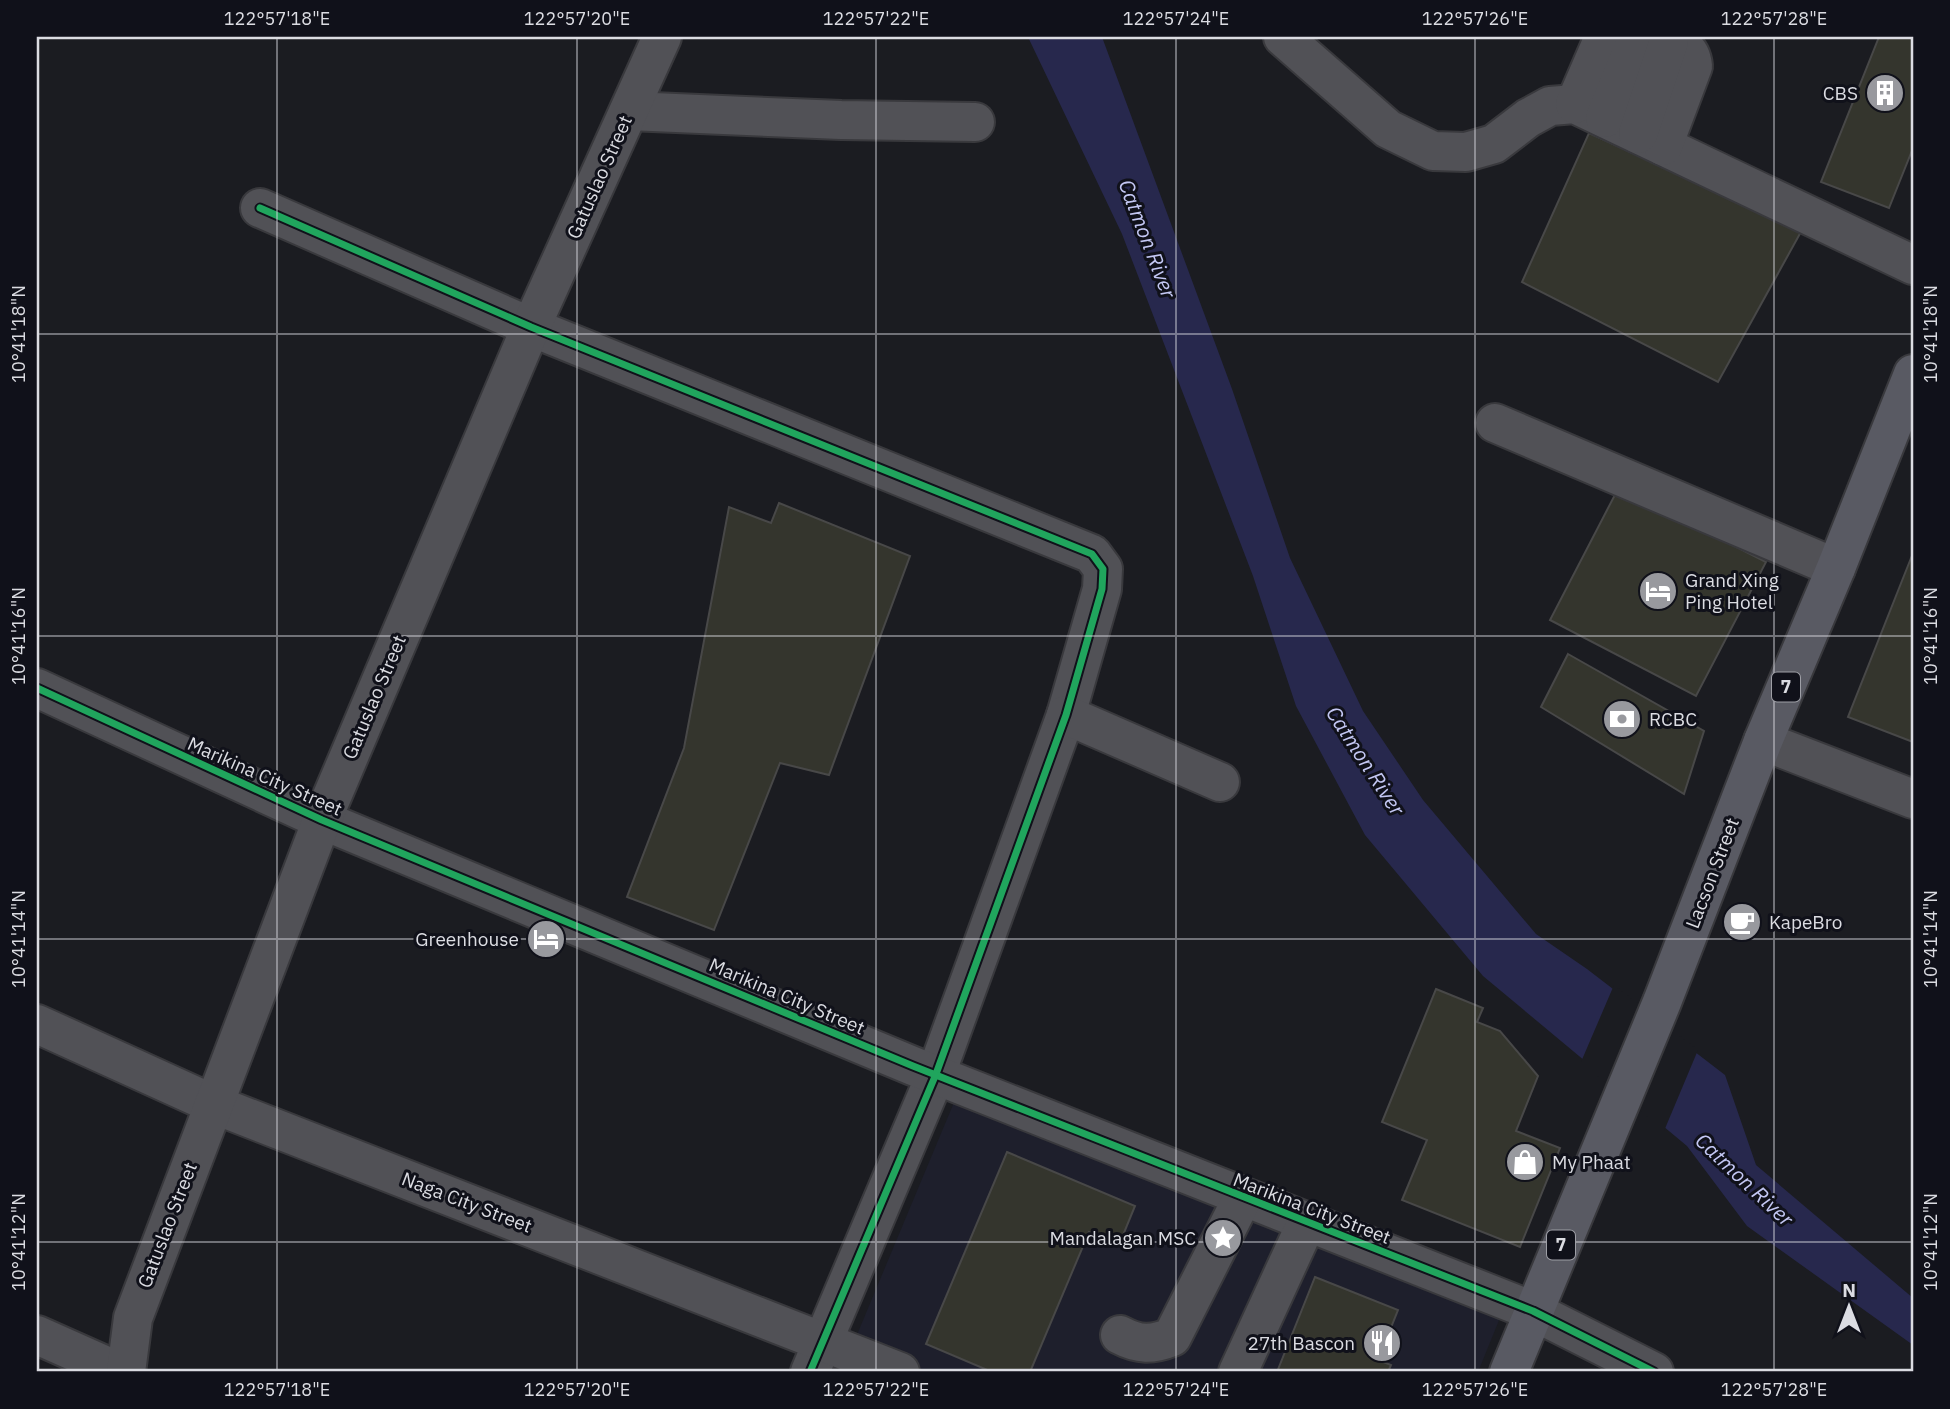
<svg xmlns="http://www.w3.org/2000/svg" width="1950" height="1409" viewBox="0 0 1950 1409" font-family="'IBM Plex Sans',sans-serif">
	<rect width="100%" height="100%" fill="#1b1c21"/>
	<polygon fill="#1e1f2c" points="955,1100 1504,1308 1478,1372 830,1372 836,1358 846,1361"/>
	<polygon fill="#27284d" points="1028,37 1102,37 1232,389 1290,558 1363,711 1423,800 1536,934 1587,969 1725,1075 1756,1165 1913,1298 1913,1345 1747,1226 1687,1146 1483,976 1365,835 1296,706 1253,576 1122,234"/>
	<polygon fill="#1b1c21" points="1614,985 1698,1050 1664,1131 1581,1062"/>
	<g fill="#34352d" stroke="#484848" stroke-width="2">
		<polygon points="1879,37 1913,37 1913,148 1889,208 1821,182"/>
		<polygon points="1589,133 1802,230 1718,382 1522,282"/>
		<polygon points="1619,487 1766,562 1696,696 1550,620"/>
		<polygon points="779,503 910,556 829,775 780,763 714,930 627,897 684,748 729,507 771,523"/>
		<polygon points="1913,553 1913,742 1848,717"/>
		<polygon points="1568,654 1704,731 1684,794 1541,707"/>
		<polygon points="1436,989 1483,1008 1477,1022 1500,1031 1538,1076 1516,1131 1560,1148 1520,1247 1402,1200 1427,1140 1382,1122"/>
		<polygon points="1007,1152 1135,1206 1119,1245 1089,1232 1030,1372 992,1372 926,1344"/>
		<polygon points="1315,1277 1398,1310 1378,1360 1391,1365 1388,1372 1277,1372"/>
	</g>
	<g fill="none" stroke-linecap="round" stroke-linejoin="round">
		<defs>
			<g id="minor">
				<polyline points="1283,37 1388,129 1433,151 1466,152 1494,144 1528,118 1550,106 1575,104 1913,265"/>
				<path d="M1658 37C1676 43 1691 45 1693 66L1663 146"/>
				<polyline points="1575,104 1604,37"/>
				<polyline points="629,111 841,120 975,122"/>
				<polyline points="1605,118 1638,37"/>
				<polyline points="1638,134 1669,41"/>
				<polyline points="260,208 531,327 1092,554 1103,569 1102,589 1066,715 936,1074 810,1372"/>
				<polyline points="1495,423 1836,568"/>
				<polyline points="37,688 322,820 913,1066 1533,1311 1654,1372"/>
				<polyline points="1066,715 1220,782"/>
				<polyline points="1763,741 1913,799"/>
				<polyline points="37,1024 213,1104 900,1372"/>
				<polyline points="37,1335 120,1372"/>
				<path d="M1120 1335C1139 1345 1152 1345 1172 1337L1243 1197"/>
				<polyline points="126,1372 133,1318 322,820 531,327 662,37"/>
				<polyline points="1238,1372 1307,1222"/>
			</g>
			<polyline id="major" points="1509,1372 1662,1002 1763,741 1836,568 1913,374"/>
		</defs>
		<use href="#minor" stroke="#39393d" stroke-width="42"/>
		<use href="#major" stroke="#39393d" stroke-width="42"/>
		<use href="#minor" stroke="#515156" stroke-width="38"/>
		<use href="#major" stroke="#595a63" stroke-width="38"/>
		<defs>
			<g id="cycleway">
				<polyline points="260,208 531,327 1092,554 1103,569 1102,589 1066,715 936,1074 810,1372"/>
				<polyline points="37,688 322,820 913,1066 1533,1311 1654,1372"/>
			</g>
		</defs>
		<use href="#cycleway" stroke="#10111a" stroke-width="11"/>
		<use href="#cycleway" stroke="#20a55d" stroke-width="7"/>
	</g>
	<path fill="none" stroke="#dbdce2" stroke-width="2" stroke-opacity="0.45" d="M277 37V1372M577 37V1372M876 37V1372M1176 37V1372M1475 37V1372M1774 37V1372M37 334H1913M37 636H1913M37 939H1913M37 1242H1913"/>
	<defs>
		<symbol id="building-disc" viewBox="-11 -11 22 22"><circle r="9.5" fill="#98999e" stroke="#10111a"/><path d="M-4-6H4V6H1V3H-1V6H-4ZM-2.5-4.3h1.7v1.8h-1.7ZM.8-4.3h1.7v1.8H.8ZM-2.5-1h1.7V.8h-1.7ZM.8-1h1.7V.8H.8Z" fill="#fff"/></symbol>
		<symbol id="hotel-disc" viewBox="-11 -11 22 22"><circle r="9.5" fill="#98999e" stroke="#10111a"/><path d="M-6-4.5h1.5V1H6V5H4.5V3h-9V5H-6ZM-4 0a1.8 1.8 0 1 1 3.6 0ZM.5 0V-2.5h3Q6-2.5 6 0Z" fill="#fff"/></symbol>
		<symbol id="bank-disc" viewBox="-11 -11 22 22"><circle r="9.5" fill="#98999e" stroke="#10111a"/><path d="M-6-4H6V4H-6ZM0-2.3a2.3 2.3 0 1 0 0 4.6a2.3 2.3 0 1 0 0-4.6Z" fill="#fff"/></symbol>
		<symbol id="cafe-disc" viewBox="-11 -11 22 22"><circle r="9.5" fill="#98999e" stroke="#10111a"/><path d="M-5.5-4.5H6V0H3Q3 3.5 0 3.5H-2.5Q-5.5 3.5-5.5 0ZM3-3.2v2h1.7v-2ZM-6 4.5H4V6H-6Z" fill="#fff"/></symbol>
		<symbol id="shop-disc" viewBox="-11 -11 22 22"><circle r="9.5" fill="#98999e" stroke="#10111a"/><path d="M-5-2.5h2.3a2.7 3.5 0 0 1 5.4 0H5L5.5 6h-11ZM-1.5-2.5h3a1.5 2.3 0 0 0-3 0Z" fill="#fff"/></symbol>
		<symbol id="sight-disc" viewBox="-11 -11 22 22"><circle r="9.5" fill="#98999e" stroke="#10111a"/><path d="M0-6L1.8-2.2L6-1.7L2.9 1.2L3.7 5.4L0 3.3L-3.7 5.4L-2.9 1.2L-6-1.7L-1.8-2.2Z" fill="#fff"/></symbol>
		<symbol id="restaurant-disc" viewBox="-11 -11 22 22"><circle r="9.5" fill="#98999e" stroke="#10111a"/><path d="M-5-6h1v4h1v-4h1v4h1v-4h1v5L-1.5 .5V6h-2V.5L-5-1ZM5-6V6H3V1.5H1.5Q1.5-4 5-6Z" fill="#fff"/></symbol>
	</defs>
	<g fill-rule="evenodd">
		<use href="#building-disc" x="1863" y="71" width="44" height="44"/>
		<use href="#hotel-disc" x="1636" y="569" width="44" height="44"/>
		<use href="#bank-disc" x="1600" y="697" width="44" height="44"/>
		<use href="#cafe-disc" x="1720" y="900" width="44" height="44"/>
		<use href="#hotel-disc" x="524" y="917" width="44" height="44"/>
		<use href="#shop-disc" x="1503" y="1140" width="44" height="44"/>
		<use href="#sight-disc" x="1201" y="1216" width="44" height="44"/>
		<use href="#restaurant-disc" x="1360" y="1321" width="44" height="44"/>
	</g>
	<g text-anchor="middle" stroke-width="6" stroke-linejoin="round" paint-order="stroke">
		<g fill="#10111a" stroke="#9e9fa6" stroke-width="2">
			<rect x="1772" y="672.5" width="28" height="29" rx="5"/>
			<rect x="1547" y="1230.5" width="28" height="29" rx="5"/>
		</g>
		<g font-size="18" font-weight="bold" fill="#dbdce2">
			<text x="1786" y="693">7</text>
			<text x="1561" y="1251">7</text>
		</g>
		<g font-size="19" fill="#dbdce2" stroke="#10111a" text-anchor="end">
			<text x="1858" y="100">CBS</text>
			<text x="1685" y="587" text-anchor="start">Grand Xing<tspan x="1685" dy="22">Ping Hotel</tspan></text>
			<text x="1649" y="726" text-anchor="start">RCBC</text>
			<text x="1769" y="929" text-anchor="start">KapeBro</text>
			<text x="519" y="946">Greenhouse</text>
			<text x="1552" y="1169" text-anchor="start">My Phaat</text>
			<text x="1196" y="1245">Mandalagan MSC</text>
			<text x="1355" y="1350">27th Bascon</text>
		</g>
		<g font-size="19" fill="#dbdce2" stroke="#10111a">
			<text transform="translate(599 177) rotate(-66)" y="7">Gatuslao Street</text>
			<text transform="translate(374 697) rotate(-67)" y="7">Gatuslao Street</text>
			<text transform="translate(265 776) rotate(24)" y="7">Marikina City Street</text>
			<text transform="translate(1712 873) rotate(-69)" y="7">Lacson Street</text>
			<text transform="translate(787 996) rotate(23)" y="7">Marikina City Street</text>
			<text transform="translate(467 1202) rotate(21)" y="7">Naga City Street</text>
			<text transform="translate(1312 1208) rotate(21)" y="7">Marikina City Street</text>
			<text transform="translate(167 1225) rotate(-69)" y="7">Gatuslao Street</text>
		</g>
		<g font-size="21" font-style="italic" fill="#c3c7f3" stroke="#10111a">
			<text transform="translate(1147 239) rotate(69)" y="7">Catmon River</text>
			<text transform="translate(1365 761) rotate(57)" y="7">Catmon River</text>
			<text transform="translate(1744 1180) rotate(43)" y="7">Catmon River</text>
		</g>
	</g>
	<rect width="1950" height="1409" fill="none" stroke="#10111a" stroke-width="77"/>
	<g transform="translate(1849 1307)" stroke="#10111a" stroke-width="5" paint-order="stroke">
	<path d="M0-5L12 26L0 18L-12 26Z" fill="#dbdce2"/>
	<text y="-10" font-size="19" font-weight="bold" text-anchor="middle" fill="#dbdce2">N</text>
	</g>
	<rect x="38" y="38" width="1874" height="1332" fill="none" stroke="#dbdce2" stroke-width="2.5"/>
	<g font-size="18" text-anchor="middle" fill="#dbdce2">
		<text x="277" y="25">122°57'18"E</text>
		<text x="577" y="25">122°57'20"E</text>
		<text x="876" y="25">122°57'22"E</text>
		<text x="1176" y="25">122°57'24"E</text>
		<text x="1475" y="25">122°57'26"E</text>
		<text x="1774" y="25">122°57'28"E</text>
		<text transform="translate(19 334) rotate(-90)" y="6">10°41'18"N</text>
		<text transform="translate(1931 334) rotate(-90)" y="6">10°41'18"N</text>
		<text transform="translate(19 636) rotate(-90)" y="6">10°41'16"N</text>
		<text transform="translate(1931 636) rotate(-90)" y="6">10°41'16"N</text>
		<text transform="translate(19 939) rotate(-90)" y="6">10°41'14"N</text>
		<text transform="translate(1931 939) rotate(-90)" y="6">10°41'14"N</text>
		<text transform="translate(19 1242) rotate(-90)" y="6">10°41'12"N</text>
		<text transform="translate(1931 1242) rotate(-90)" y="6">10°41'12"N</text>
		<text x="277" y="1396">122°57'18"E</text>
		<text x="577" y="1396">122°57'20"E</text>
		<text x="876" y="1396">122°57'22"E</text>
		<text x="1176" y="1396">122°57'24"E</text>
		<text x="1475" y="1396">122°57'26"E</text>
		<text x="1774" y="1396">122°57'28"E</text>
	</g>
</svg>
